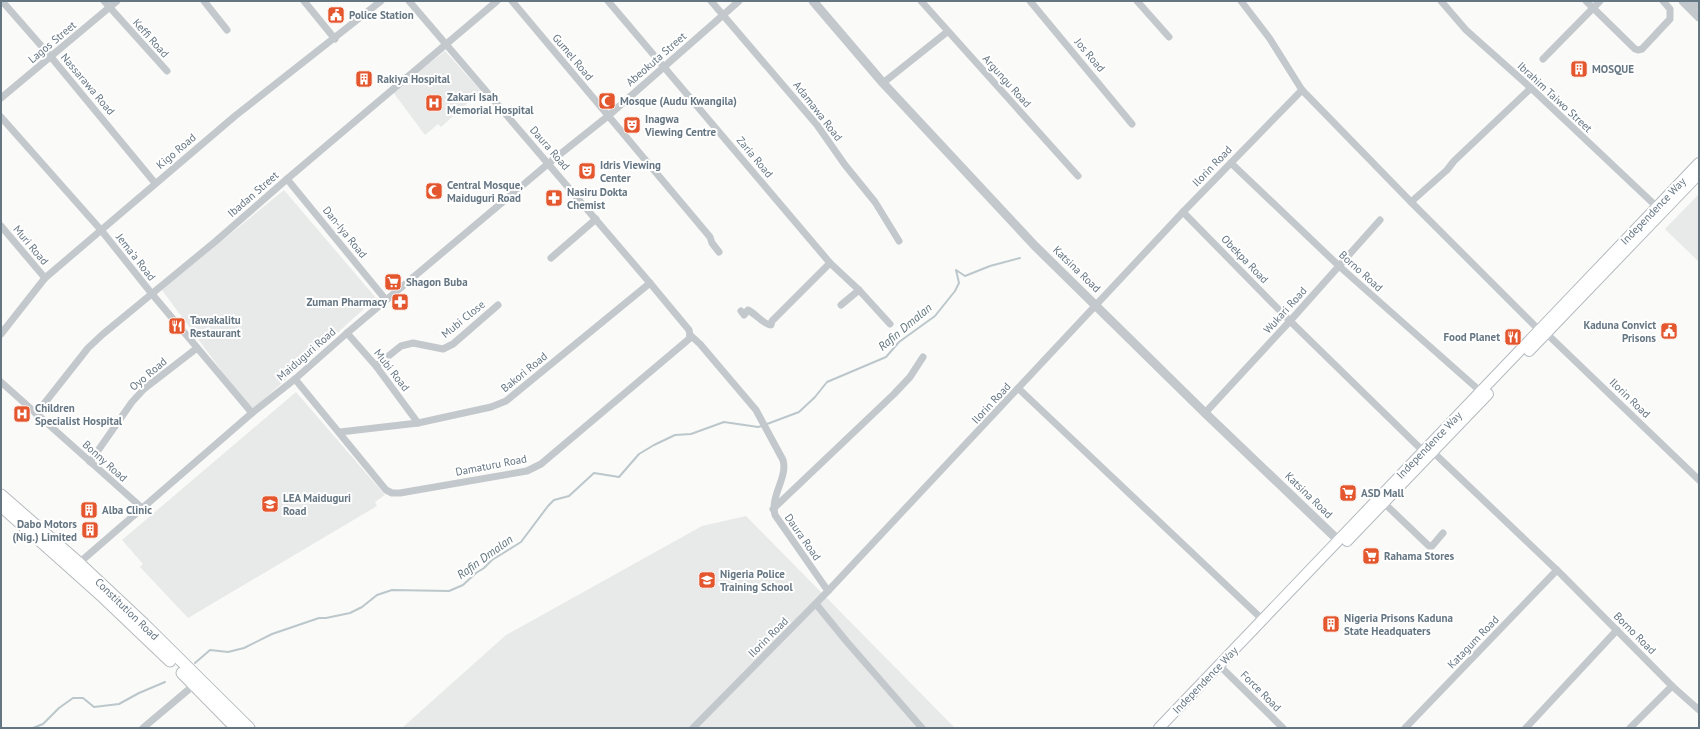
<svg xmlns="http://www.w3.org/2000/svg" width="1700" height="729" viewBox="0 0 1700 729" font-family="'PT Sans',sans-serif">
	<rect width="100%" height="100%" fill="#fafaf8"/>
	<g fill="#e8e9e9">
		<polygon points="445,51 481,91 441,127 438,124 425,135 393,92"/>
		<polygon points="284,190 376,298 251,411 162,290"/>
		<polygon points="1699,194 1699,262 1665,229"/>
		<polygon points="296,392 385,495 375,502 377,506 188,618 140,567 143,564 122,540"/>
		<polygon points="746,516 955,728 402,728 506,635 702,526"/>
	</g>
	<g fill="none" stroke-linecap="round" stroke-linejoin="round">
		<g stroke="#bbc7cb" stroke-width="2">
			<polyline points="767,424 799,412 815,397 827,382 886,357 899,342 935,316 955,291 959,283 956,270 965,276 990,266 1020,258"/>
			<polyline points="195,663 210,650 228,652 244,648 272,634 319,618 326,618 350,613 362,607 377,595 392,590 449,591 463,585 476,573 484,568 492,560 521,542 548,506 554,500 569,496 594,473 619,477 639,454 654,445 675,435 691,434 724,422 758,427 762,426"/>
			<polyline points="33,728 43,724 59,708 73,698 83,698 94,707 119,704 139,693 165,682"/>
		</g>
		<defs>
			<g id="secondary">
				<polyline points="1529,351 1699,174"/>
				<polyline points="1347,541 1488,394"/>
				<polyline points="1159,728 1699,163"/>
			</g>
			<g id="primary">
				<polyline points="1,495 79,563 144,624 249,728"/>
				<polyline points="1,506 104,598 170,661"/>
				<polyline points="182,673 236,728"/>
			</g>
		</defs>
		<use href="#secondary" stroke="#b3babf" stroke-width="12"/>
		<use href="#primary" stroke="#b5babe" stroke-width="13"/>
		<g stroke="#c3c8cc" stroke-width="7">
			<polyline points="2,1 51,57 155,183"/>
			<polyline points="104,1 167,71"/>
			<polyline points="204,1 227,30"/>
			<polyline points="304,1 335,39"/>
			<polyline points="512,1 710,237 712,243 719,252"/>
			<polyline points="608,1 830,263 859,290 890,324"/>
			<polyline points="711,1 817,125 845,165 875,202 899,241"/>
			<polyline points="921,1 1078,176"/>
			<polyline points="1030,1 1132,124"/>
			<polyline points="1137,1 1169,37"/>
			<polyline points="1241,1 1270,39 1302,90 1411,202 1539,330"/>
			<polyline points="1441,1 1466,30 1531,88 1657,207"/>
			<polyline points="1586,1 1635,49 1638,50 1642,49 1670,19 1670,9 1663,1"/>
			<polyline points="1543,59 1600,1"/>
			<polyline points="883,83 947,32"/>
			<polyline points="1,98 117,1"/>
			<polyline points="1,117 101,230 152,294 252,413"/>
			<polyline points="1231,163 1339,266 1480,391"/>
			<polyline points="287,179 386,300"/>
			<polyline points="1411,202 1447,170 1454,161 1531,88"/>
			<polyline points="1183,212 1290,321 1423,451"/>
			<polyline points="1,226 45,278"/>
			<polyline points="551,258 596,219"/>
			<polyline points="841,305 859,290"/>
			<path d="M741 311 744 315 748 310C756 314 764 325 771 325L772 321 830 263"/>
			<polyline points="347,333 376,366 418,423"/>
			<polyline points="1546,333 1699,480"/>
			<polyline points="1,334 45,278 235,116 381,1"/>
			<path d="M690 335 700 344 756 410 783 460C788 478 770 495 775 515L828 591"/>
			<polyline points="376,366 401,346 413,343 443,349 453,344 498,305"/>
			<polyline points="295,379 386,490 392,493 400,493 527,471 541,464 689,339 690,335 689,330 650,283 409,1"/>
			<polyline points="1,382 141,507"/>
			<polyline points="1019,389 1263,620"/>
			<polyline points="1205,413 1290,321 1380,220"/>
			<polyline points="36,414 88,348 103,334 216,241 287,179 497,1"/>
			<polyline points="340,432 418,423 491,407 506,401 650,283"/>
			<polyline points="1433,452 1562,575 1672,686 1699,710"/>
			<polyline points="90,462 132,402 144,389 197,348"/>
			<polyline points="1384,503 1429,546 1432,546 1443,533"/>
			<polyline points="773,509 894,394 910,377 923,357"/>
			<polyline points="79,563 252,413 295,379 347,333 549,163 608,116 739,1"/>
			<polyline points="816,604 847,642 922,728"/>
			<polyline points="1224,670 1283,728"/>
			<polyline points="143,728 194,685"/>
			<polyline points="693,728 828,591 1183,212 1302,90"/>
			<polyline points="1405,728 1557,570"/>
			<polyline points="1526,728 1617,630"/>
			<polyline points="1630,728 1672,686"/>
		</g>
		<g stroke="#c3c8cc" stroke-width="9">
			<polyline points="813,1 883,83 1035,246 1205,413 1338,540"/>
			<polyline points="1683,1 1699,17"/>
			<polyline points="1695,1 1699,5"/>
		</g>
		<use href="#secondary" stroke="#fff" stroke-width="10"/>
		<use href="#primary" stroke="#fff" stroke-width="11"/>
	</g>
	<defs>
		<symbol id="civic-square" viewBox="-11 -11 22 22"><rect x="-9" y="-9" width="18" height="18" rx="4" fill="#e4572e" stroke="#fff"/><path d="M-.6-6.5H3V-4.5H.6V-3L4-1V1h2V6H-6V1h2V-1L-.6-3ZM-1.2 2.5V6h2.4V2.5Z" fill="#fff"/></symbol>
		<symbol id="building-square" viewBox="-11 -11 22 22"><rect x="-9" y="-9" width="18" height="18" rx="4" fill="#e4572e" stroke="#fff"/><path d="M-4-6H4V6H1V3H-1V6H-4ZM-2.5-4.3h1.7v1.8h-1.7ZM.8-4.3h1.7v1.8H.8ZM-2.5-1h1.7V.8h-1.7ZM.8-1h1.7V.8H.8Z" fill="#fff"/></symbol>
		<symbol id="mosque-square" viewBox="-11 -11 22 22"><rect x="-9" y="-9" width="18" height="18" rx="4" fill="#e4572e" stroke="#fff"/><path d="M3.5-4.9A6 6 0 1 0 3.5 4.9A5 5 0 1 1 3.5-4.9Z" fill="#fff"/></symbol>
		<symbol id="hospital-square" viewBox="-11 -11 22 22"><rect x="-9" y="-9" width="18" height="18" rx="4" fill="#e4572e" stroke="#fff"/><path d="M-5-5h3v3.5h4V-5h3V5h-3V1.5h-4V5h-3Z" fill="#fff"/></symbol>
		<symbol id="theatre-square" viewBox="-11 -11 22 22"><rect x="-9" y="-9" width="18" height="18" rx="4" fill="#e4572e" stroke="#fff"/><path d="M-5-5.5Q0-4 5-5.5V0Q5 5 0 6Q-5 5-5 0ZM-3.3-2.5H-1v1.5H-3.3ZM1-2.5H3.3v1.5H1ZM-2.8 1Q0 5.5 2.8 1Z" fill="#fff"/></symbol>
		<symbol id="pharmacy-square" viewBox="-11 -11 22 22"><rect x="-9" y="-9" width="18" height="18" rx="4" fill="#e4572e" stroke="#fff"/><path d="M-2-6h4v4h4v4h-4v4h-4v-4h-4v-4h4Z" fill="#fff"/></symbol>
		<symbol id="supermarket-square" viewBox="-11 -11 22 22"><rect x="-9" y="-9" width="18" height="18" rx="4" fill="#e4572e" stroke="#fff"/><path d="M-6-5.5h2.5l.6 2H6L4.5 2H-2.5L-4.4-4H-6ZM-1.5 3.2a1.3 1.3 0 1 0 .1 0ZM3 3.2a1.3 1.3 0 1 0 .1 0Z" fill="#fff"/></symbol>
		<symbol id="restaurant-square" viewBox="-11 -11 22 22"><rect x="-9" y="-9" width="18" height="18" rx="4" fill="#e4572e" stroke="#fff"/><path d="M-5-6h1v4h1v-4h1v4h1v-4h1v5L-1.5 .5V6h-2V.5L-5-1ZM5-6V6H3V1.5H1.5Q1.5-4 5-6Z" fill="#fff"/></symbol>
		<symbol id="school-square" viewBox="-11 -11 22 22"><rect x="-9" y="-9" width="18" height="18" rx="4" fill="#e4572e" stroke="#fff"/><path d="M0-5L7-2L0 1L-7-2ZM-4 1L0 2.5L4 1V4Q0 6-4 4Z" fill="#fff"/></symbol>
		<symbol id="university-square" viewBox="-11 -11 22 22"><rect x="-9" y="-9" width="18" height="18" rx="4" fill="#e4572e" stroke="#fff"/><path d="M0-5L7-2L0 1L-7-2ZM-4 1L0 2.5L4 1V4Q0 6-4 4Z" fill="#fff"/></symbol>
	</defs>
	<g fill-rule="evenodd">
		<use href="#civic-square" x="326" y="5" width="20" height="20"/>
		<use href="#building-square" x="1569" y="59" width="20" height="20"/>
		<use href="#building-square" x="354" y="69" width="20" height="20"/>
		<use href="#mosque-square" x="597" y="91" width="20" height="20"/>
		<use href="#hospital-square" x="424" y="93" width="20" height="20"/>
		<use href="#theatre-square" x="622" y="115" width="20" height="20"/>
		<use href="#theatre-square" x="577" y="161" width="20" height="20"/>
		<use href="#mosque-square" x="424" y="181" width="20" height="20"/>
		<use href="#pharmacy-square" x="544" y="188" width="20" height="20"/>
		<use href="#supermarket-square" x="383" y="272" width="20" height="20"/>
		<use href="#pharmacy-square" x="390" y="292" width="20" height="20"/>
		<use href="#restaurant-square" x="167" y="316" width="20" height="20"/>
		<use href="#civic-square" x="1659" y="321" width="20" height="20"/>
		<use href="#restaurant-square" x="1503" y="327" width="20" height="20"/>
		<use href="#hospital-square" x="12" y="404" width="20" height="20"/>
		<use href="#supermarket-square" x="1338" y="483" width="20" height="20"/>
		<use href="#school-square" x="260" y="494" width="20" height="20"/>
		<use href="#building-square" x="79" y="500" width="20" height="20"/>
		<use href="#building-square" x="80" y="520" width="20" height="20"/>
		<use href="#supermarket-square" x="1361" y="546" width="20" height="20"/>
		<use href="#university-square" x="697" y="570" width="20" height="20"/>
		<use href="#building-square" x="1321" y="614" width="20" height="20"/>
	</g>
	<g text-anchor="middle" stroke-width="4" stroke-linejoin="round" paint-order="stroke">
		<g font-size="11" font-weight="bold" fill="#657683" stroke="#fff" text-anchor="start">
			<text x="349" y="19">Police Station</text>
			<text x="1592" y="73">MOSQUE</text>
			<text x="377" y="83">Rakiya Hospital</text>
			<text x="447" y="101">Zakari Isah<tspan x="447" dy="13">Memorial Hospital</tspan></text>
			<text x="620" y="105">Mosque (Audu Kwangila)</text>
			<text x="645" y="123">Inagwa<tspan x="645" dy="13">Viewing Centre</tspan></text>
			<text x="600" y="169">Idris Viewing<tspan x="600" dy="13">Center</tspan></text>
			<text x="447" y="189">Central Mosque,<tspan x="447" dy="13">Maiduguri Road</tspan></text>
			<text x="567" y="196">Nasiru Dokta<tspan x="567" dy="13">Chemist</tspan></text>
			<text x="406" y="286">Shagon Buba</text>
			<text x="387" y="306" text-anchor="end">Zuman Pharmacy</text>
			<text x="190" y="324">Tawakalitu<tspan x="190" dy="13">Restaurant</tspan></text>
			<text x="1656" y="329" text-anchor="end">Kaduna Convict<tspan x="1656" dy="13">Prisons</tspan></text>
			<text x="1500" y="341" text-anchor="end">Food Planet</text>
			<text x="35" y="412">Children<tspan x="35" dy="13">Specialist Hospital</tspan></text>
			<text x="1361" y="497">ASD Mall</text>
			<text x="283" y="502">LEA Maiduguri<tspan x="283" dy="13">Road</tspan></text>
			<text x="102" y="514">Alba Clinic</text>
			<text x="77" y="528" text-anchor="end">Dabo Motors<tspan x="77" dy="13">(Nig.) Limited</tspan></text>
			<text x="1384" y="560">Rahama Stores</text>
			<text x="720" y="578">Nigeria Police<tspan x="720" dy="13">Training School</tspan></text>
			<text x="1344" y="622">Nigeria Prisons Kaduna<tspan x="1344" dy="13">State Headquaters</tspan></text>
		</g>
		<g font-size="11" fill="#657683" stroke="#fff">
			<text transform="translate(151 38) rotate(48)" y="4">Keffi Road</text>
			<text transform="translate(52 42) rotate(-40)" y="4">Lagos Street</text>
			<text transform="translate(1090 55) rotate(50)" y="4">Jos Road</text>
			<text transform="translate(573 57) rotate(50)" y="4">Gumel Road</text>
			<text transform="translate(656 59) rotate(-41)" y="4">Abeokuta Street</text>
			<text transform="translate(1007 81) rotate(48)" y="4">Argungu Road</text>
			<text transform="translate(88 84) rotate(50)" y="4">Nassarawa Road</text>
			<text transform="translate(1555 97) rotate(43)" y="4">Ibrahim Taiwo Street</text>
			<text transform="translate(818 111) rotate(52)" y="4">Adamawa Road</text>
			<text transform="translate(550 148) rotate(49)" y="4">Daura Road</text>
			<text transform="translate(176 151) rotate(-40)" y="4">Kigo Road</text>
			<text transform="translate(755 157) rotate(50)" y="4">Zaria Road</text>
			<text transform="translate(1212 166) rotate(-46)" y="4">Ilorin Road</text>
			<text transform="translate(253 194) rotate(-41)" y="4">Ibadan Street</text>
			<text transform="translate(1653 211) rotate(-46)" y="4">Independence Way</text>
			<text transform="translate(345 232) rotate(51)" y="4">Dan-Iya Road</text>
			<text transform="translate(31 245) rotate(50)" y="4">Muri Road</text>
			<text transform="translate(136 257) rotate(52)" y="4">Jema'a Road</text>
			<text transform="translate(1245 259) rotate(46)" y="4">Obekpa Road</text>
			<text transform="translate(1077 269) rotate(44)" y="4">Katsina Road</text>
			<text transform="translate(1361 271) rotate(42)" y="4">Borno Road</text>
			<text transform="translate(1285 310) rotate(-48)" y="4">Wukari Road</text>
			<text transform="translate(463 319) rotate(-39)" y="4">Mubi Close</text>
			<text transform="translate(306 354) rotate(-41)" y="4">Maiduguri Road</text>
			<text transform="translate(392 370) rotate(52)" y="4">Mubi Road</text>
			<text transform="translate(524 372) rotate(-39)" y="4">Bakori Road</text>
			<text transform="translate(148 374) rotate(-40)" y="4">Oyo Road</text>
			<text transform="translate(1630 398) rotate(44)" y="4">Ilorin Road</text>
			<text transform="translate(991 403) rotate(-47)" y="4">Ilorin Road</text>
			<text transform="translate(1429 445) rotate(-46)" y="4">Independence Way</text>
			<text transform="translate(105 461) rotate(42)" y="4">Bonny Road</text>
			<text transform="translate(491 465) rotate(-11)" y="4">Damaturu Road</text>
			<text transform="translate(1309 495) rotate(44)" y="4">Katsina Road</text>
			<text transform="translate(803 537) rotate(55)" y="4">Daura Road</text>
			<text transform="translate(127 609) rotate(44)" y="4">Constitution Road</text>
			<text transform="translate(1635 633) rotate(45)" y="4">Borno Road</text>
			<text transform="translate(768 637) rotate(-45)" y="4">Ilorin Road</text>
			<text transform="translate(1473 642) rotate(-46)" y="4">Katagum Road</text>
			<text transform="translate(1205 680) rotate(-46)" y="4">Independence Way</text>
			<text transform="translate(1261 691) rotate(45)" y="4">Force Road</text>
		</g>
		<g font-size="12" font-style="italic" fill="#60757c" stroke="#fff">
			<text transform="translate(905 327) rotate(-40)" y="4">Rafin Dmalan</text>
			<text transform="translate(485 557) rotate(-36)" y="4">Rafin Dmalan</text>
		</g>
	</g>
	<rect width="1700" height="729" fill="none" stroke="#657683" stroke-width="4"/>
</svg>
